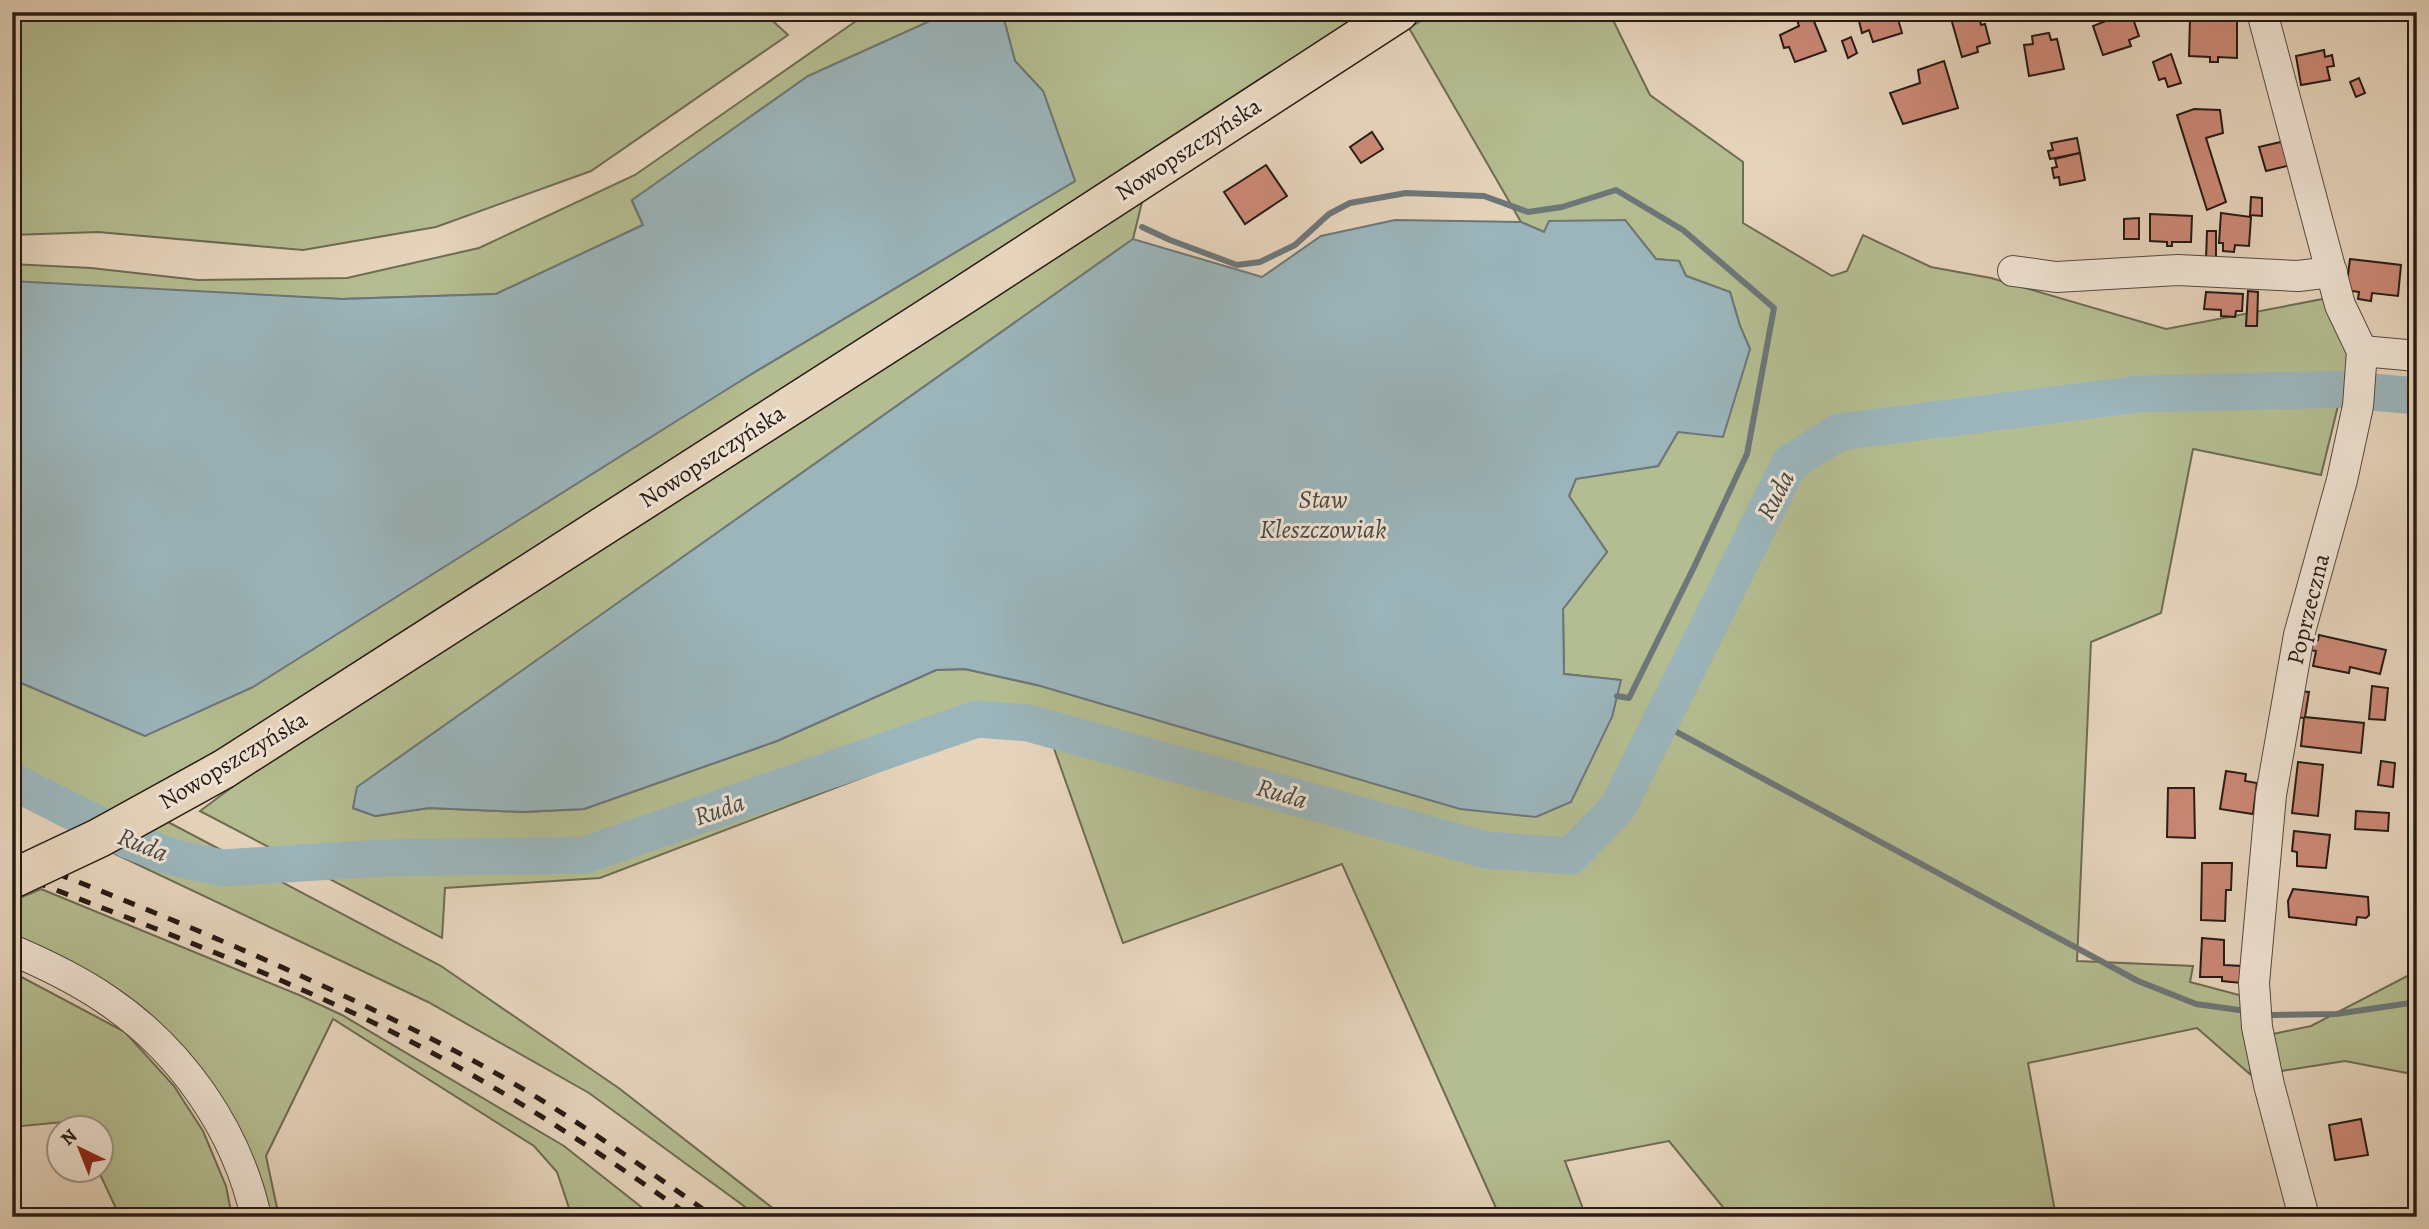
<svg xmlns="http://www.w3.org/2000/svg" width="2429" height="1229" viewBox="0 0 2429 1229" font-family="Alegreya,serif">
	<rect width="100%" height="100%" fill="#e6d4bc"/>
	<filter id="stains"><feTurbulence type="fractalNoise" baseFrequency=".00286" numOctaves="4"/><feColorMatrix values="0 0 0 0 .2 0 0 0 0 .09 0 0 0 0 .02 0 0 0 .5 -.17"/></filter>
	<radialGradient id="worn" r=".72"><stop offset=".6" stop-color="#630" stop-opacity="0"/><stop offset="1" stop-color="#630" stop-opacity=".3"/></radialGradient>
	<g fill="#b4bd91" stroke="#6e6c54" stroke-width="2">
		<polygon points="12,12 763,12 788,35 591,171 436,227 303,250 98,232 12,235"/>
		<polygon points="869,12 950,12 808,76 632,201 643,225 496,294 342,299 12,284 12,264 91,268 198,280 347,278 479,248 635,175"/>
		<polygon points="1002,12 1377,12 203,762 73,830 12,800 12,679 145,736 1075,181 1043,91 1015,61"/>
		<polygon points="1436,12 1609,12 1650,95 1743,162 1743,223 1832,276 1847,271 1863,235 1931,267 1991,278 2166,329 2328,298 2351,353 2321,475 2193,449 2161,613 2091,642 2077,961 2193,966 2190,982 2243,996 2251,1075 2197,1028 2028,1063 2056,1217 1731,1217 1669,1141 1565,1161 1586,1217 1500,1217 1342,864 1123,943 1051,740 984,731 600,878 445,888 442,938 200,811 239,782 1143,198 1133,239 358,787 353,808 375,816 429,808 523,812 584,809 777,741 936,670 965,669 1036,685 1612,717 1620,680 1564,674 1563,609 1607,552 1569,496 1576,478 1658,466 1678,432 1750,349 1740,326 1730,292 1686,276 1679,261 1656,259 1625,220 1544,232 1521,222 1409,28"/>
		<polygon points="168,822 441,966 620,1089 784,1217 759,1217 589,1093 428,1002 113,853"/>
		<polygon points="41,889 299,995 342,1015 564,1146 654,1217 572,1217 557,1172 534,1146 333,1019 266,1156 279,1217 271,1217 252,1162 212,1086 12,936 12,901"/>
		<polygon points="2417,971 2417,1075 2345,1061 2281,1071 2273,1034 2311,1026"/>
		<polygon points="12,972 125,1032 174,1086 203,1131 226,1186 232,1217 120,1217 98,1170 102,1170 102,1128 77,1127 74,1121 12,1127"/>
	</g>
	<g fill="#9bb5bb" stroke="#6d7779" stroke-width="2">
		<polygon points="950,12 1002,12 1015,61 1043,91 1075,181 753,373 253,687 145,736 12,679 12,281 342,299 496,294 643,225 632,200 808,76"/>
		<polygon points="1395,220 1521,222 1544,232 1549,221 1625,220 1656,259 1679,261 1686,276 1730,292 1740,326 1750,349 1723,437 1678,432 1658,466 1576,479 1569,496 1607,552 1563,609 1564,674 1621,680 1612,717 1571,802 1536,817 1460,809 1037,685 965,669 936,670 777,741 584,809 523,812 429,808 375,816 353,808 357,787 1133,239 1262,277 1321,236"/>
	</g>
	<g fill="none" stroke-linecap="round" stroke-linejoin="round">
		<g stroke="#6d7779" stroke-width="6">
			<polyline points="1142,227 1170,240 1237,265 1260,262 1295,245 1329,214 1350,203 1406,193 1484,196 1528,212 1562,207 1616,190 1683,230 1774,308 1747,454 1695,565 1629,698 1617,696"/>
			<polyline points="2390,394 2417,412"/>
			<polyline points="1660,723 2138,981 2196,1004 2239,1010"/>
			<polyline points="2270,1015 2336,1014 2417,1002"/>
		</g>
		<g stroke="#9bb5bb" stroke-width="37">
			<polyline points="2372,392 2417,396"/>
			<polyline points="12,781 128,840 171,857 222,868 382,858 585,855 977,719 1028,723 1486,850 1571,856 1618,807 1790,463 1839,432 2139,394 2350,389"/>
		</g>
	</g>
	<g fill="#cc8977" stroke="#271b16" stroke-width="2">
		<polygon points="1864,12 1896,12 1902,33 1873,42 1869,30 1862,33 1858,17 1865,15"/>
		<polygon points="1961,12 1962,17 1978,12 1981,25 1985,24 1990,43 1977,47 1978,52 1962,57 1950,15"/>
		<polygon points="2117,13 2118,17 2131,13 2139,36 2129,40 2131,46 2103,55 2093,26 2106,21 2105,17"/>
		<polygon points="2207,13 2220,13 2220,20 2237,21 2237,58 2218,57 2218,62 2210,62 2210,57 2189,56 2190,19 2206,20"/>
		<polygon points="1811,14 1826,51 1795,62 1789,47 1784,48 1780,35 1799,26 1797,20"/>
		<polygon points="2049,33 2051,40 2057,39 2064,69 2029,76 2024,45 2033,44 2032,36"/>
		<polygon points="1851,37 1857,53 1848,58 1842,41"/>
		<polygon points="2324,50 2325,57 2332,55 2334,66 2327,67 2330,80 2301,85 2296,56"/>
		<polygon points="2171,54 2181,83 2168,87 2165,78 2159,80 2153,62"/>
		<polygon points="1944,61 1958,108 1903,124 1890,93 1920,83 1918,70"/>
		<polygon points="2359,78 2365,93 2356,97 2350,82"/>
		<polygon points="2194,109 2220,110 2223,133 2206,138 2226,202 2207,210 2177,115"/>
		<polygon points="1372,132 1383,149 1361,163 1350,147"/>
		<polygon points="2077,138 2080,153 2050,159 2048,151 2053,150 2051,143"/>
		<polygon points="2285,141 2291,165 2266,171 2259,147"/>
		<polygon points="2080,153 2085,180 2060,185 2059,177 2054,178 2052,168 2057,167 2055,159"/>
		<polygon points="1266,165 1287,196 1245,224 1224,192"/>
		<polygon points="2251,197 2262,198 2262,216 2250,215"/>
		<polygon points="2221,213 2251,217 2249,246 2235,245 2234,252 2223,251 2223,243 2219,243"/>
		<polygon points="2150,214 2192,216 2191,242 2172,242 2172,246 2167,246 2167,242 2150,241"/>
		<polygon points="2139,218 2139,239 2124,239 2124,219"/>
		<polygon points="2207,231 2216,231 2216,259 2206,259"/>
		<polygon points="2350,259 2401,265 2398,296 2372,293 2371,301 2358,299 2359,292 2346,290"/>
		<polygon points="2248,291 2258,292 2257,326 2246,326"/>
		<polygon points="2206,292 2243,294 2242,311 2236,311 2235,317 2221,316 2221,310 2204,309"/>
		<polygon points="2410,311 2417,311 2417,341 2408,340"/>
		<polygon points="2319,635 2386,650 2380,674 2350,667 2349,673 2313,666 2316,651 2310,650 2312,639 2318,640"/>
		<polygon points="2372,686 2388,688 2385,720 2369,719"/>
		<polygon points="2298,691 2309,692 2305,717 2364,723 2361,753 2301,746 2304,718 2294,717"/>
		<polygon points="2381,761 2395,763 2393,787 2378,785"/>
		<polygon points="2298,762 2323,765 2318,816 2292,813"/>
		<polygon points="2226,771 2246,774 2245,781 2257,783 2253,814 2220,809"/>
		<polygon points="2168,788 2194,788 2195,838 2167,837"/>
		<polygon points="2356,811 2389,813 2388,831 2355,829"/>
		<polygon points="2294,831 2330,835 2326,868 2297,866 2297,852 2292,851"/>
		<polygon points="2202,863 2232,863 2231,890 2226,890 2225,921 2201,920"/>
		<polygon points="2293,889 2368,897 2369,915 2366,918 2357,917 2356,925 2289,917 2288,901"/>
		<polygon points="2202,938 2224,940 2224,965 2242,966 2241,983 2222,981 2222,977 2200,977"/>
		<polygon points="2361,1119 2368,1155 2335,1160 2329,1125"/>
	</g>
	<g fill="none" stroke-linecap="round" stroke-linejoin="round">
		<defs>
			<g id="minor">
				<polyline points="2262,12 2340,305 2362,351 2358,406 2342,480 2299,635 2271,795 2254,983 2257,1027 2269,1085 2304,1217"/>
				<polyline points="2013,271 2056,277 2178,270 2298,276 2332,272"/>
				<polyline points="2362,351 2417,356"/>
				<path d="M12 950C45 964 78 980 107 1000 181 1050 237 1130 256 1217"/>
			</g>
			<polyline id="major" points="224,769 962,296 1399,12"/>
		</defs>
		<use href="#minor" stroke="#574940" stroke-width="32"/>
		<use href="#major" stroke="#271b16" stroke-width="41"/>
		<use href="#minor" stroke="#efe3d3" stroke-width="30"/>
		<use href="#major" stroke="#e6d4bc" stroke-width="38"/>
		<g stroke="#271b16" stroke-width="5" stroke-dasharray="12 12" stroke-linecap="butt">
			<path d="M12 856C172 918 332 984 483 1066 563 1110 639 1164 714 1217"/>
			<path d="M12 873C126 917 240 960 351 1012 471 1068 583 1140 691 1217"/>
		</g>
		<defs>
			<polyline id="major-bridge" points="12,879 99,838 224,769"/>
		</defs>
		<use href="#major-bridge" stroke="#271b16" stroke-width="41" stroke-linecap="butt"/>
		<use href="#major-bridge" stroke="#e6d4bc" stroke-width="38"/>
	</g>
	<g text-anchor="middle" stroke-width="6" stroke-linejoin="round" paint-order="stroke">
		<g font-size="24" fill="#271b16" stroke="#efe3d3">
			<text transform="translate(1188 149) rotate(-33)" y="8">Nowopszczyńska</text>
			<text transform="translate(712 456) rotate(-33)" y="8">Nowopszczyńska</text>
			<text transform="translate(2308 609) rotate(-76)" y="8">Poprzeczna</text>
			<text transform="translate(233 760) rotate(-31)" y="8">Nowopszczyńska</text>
		</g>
		<g font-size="26" font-style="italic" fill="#4a4948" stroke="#efe3d3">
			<text transform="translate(1775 495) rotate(-62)" y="9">Ruda</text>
			<text x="1323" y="508">Staw<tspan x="1323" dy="30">Kleszczowiak</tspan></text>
			<text transform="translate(1282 793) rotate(16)" y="9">Ruda</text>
			<text transform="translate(719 809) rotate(-19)" y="9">Ruda</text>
			<text transform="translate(143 844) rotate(22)" y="9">Ruda</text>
		</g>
	</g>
	<rect width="2429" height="1229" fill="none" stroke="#e6d4bc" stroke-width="42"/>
	<rect x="14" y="14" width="2401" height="1201" fill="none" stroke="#271b16" stroke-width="3.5"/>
	<rect x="21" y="21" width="2387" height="1187" fill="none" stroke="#271b16" stroke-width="2"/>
	<g transform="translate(80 1149) rotate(317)"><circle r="33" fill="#efe3d3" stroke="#9f9387" stroke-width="2"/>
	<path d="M0-5L12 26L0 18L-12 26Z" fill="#8f2418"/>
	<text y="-10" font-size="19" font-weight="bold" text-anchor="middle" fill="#271b16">N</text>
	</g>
	<rect width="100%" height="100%" filter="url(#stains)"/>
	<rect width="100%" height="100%" fill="url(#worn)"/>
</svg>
